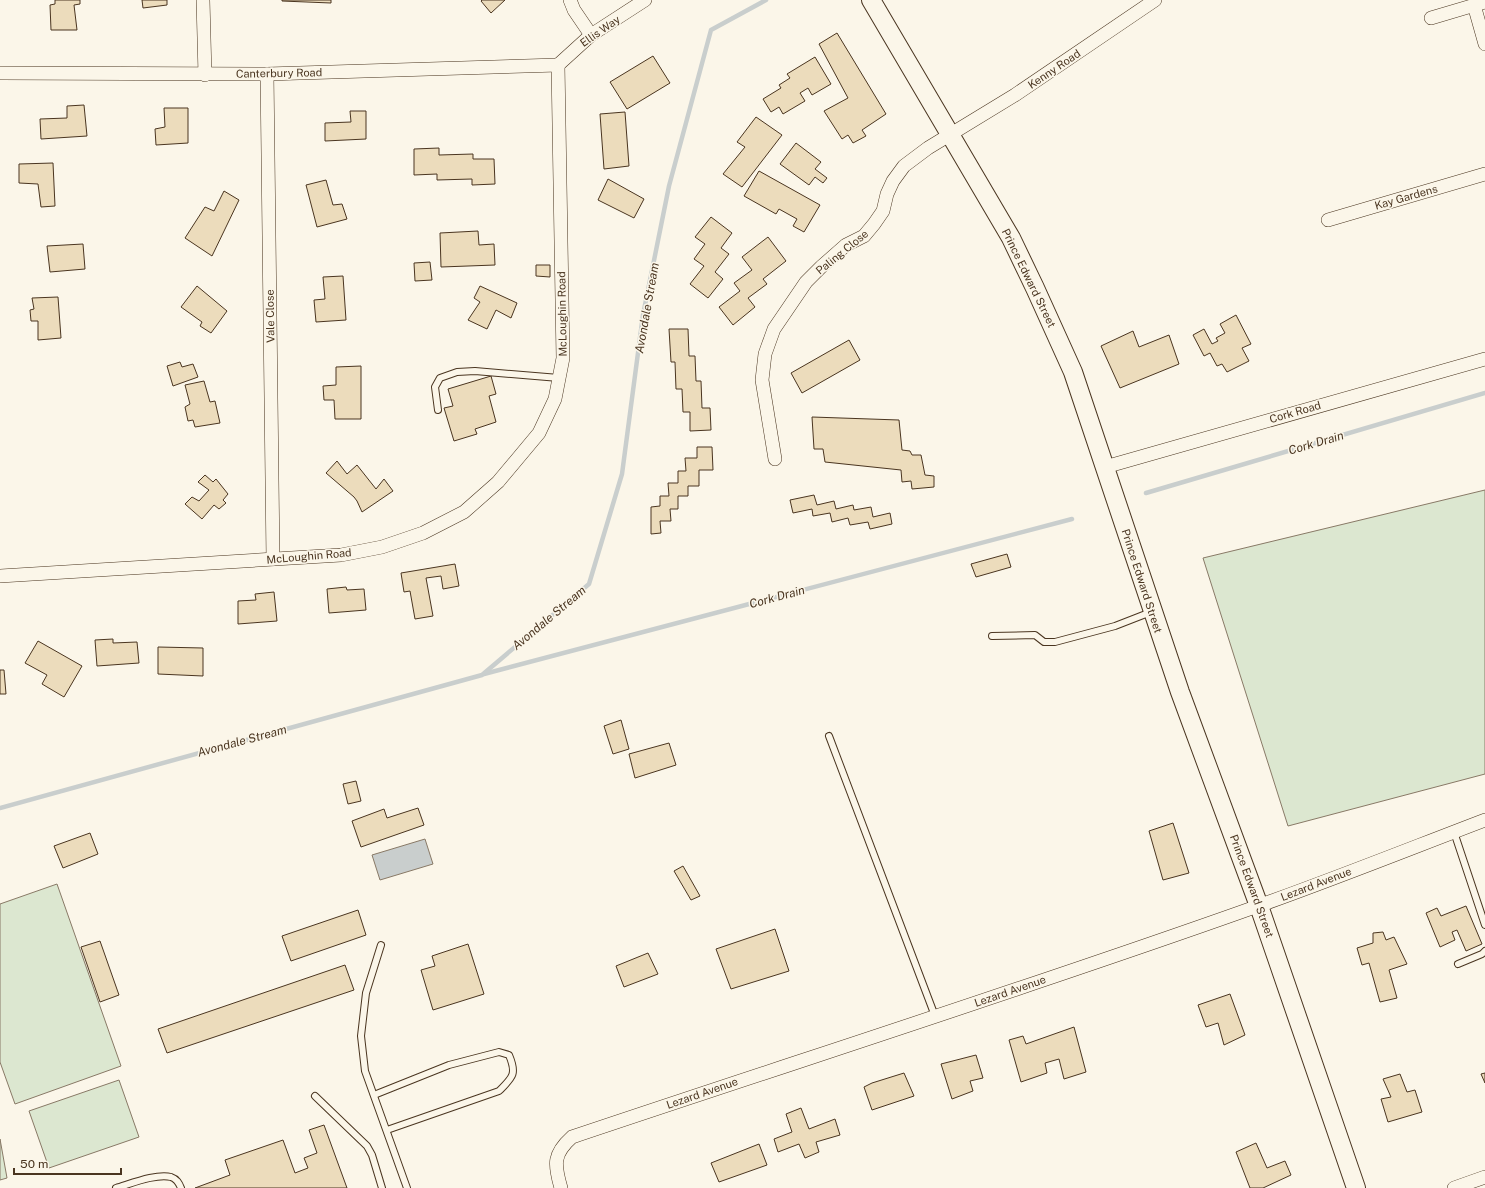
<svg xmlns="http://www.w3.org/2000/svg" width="1485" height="1188" viewBox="0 0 1485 1188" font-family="'Public Sans',sans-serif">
	<rect width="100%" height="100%" fill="#fbf6e9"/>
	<g fill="#dce7d0" stroke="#887966">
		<polygon points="1485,490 1485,774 1288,826 1203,558"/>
		<polygon points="57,884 121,1066 15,1104 0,1062 0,904"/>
		<polygon points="119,1080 139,1137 49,1168 29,1111"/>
		<polygon points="0,1139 7,1178 0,1180"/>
	</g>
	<polygon fill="#c9cecd" stroke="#887966" points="425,839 433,864 380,880 372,855"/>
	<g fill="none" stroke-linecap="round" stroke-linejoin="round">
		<g stroke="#c9cecd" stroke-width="4.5">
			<polyline points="1146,493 1485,393"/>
			<polyline points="484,674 1072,519"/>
			<polyline points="0,808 482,675 589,584 622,474 643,315 669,186 711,30 766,0"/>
		</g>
	</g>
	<g fill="#ecdcbc" stroke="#4a3520">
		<polygon points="55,0 80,0 80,4 74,5 77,30 51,30 50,5 55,4"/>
		<polygon points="142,0 167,0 167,5 143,8"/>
		<polygon points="282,0 331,0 331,3 282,1"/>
		<polygon points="482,0 505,0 491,13 481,1"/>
		<polygon points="837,33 886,114 862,130 866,136 853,143 848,135 842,139 824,111 848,98 819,44"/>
		<polygon points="653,56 670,83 627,109 610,82"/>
		<polygon points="815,57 831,84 812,95 808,88 800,93 805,101 783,114 779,107 771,112 763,99 781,88 779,85 790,78 787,74"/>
		<polygon points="84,105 87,136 41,139 40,119 67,118 67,106"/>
		<polygon points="164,108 188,108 188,143 156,145 155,129 165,127"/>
		<polygon points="350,111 366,111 366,139 325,141 325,123 351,122"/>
		<polygon points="625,112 629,166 604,169 600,114"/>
		<polygon points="756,117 782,135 742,187 723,174 745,147 737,142"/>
		<polygon points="796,143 821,162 815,169 827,178 823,183 815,177 809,185 780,164"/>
		<polygon points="439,148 439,155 473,154 473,159 494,159 495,184 472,185 472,179 437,180 437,174 414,175 414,149"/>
		<polygon points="53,163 55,206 41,207 38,184 19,183 19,164"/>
		<polygon points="759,171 820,205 804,232 793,226 797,219 779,209 776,214 744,196"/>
		<polygon points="608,179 644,199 634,218 598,200"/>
		<polygon points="326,180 333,205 342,204 347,219 317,227 306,185"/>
		<polygon points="224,191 239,200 212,256 185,238 205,207 214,211"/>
		<polygon points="711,217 732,233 721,248 729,254 715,272 723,279 708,298 690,284 704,266 694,259 705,244 695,237"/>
		<polygon points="478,231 479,245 494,244 495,265 441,267 440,233"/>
		<polygon points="768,237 786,261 763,279 767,284 748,298 755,307 733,325 719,307 740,291 734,283 752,270 742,257"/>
		<polygon points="83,244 85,269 50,272 47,246"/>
		<polygon points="430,262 432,280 415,281 414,263"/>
		<polygon points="536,265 550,265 550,277 536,276"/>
		<polygon points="343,276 346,320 316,322 314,300 325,299 323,277"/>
		<polygon points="197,286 227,311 211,333 200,326 202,322 181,307"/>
		<polygon points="480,286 517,303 511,318 496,310 487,329 468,320 480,302 474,298"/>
		<polygon points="58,297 61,338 38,340 38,321 31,321 30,310 34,309 32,298"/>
		<polygon points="1236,315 1251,344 1242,348 1249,361 1227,372 1222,364 1217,366 1210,353 1204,356 1193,335 1204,329 1212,344 1218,341 1216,338 1225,333 1220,324"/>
		<polygon points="669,329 688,329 689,356 695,356 696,381 701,381 702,408 710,408 711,430 690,431 690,412 683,412 682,389 676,389 675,362 671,362"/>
		<polygon points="1133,331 1139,347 1169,335 1179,364 1120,388 1101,346"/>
		<polygon points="849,340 860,360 802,393 791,373"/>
		<polygon points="180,362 182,367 193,364 198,377 173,386 167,366"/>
		<polygon points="361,366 361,419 335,419 334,400 324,400 323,386 336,385 336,367"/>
		<polygon points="491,376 496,394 489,396 496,422 475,429 477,434 454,441 444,408 453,406 448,389"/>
		<polygon points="204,381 210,402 215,401 220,423 195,427 193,420 188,421 185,407 190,404 185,385"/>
		<polygon points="812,417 899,420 902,450 910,451 912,455 921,455 925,475 934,476 934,487 912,489 911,481 902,482 901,470 825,462 823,449 814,449"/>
		<polygon points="697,447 712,447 713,470 699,470 699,486 688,486 688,496 678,496 678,509 670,509 671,521 660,521 661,533 651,534 651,507 660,506 660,496 669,496 668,483 678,483 678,471 686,471 685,458 697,458"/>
		<polygon points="337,461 347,474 357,465 376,489 384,479 393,491 362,512 357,501 354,497 326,473"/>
		<polygon points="205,475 213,482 216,479 228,494 223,500 226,503 219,509 214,505 202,519 185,504 192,497 199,501 209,490 198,482"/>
		<polygon points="814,495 817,505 834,501 836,509 853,505 854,510 871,507 873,517 890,513 892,524 870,529 868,522 850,525 848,518 832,522 830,513 813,516 812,509 793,513 790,500"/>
		<polygon points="1007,554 1011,567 976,577 971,564"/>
		<polygon points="455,564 459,586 443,589 441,576 426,578 433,616 415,619 410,591 404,592 401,573"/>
		<polygon points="346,587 347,590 364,589 366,610 329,613 327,589"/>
		<polygon points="274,592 277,621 238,624 238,601 256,600 255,594"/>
		<polygon points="113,639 113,643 137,642 139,663 97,666 95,640"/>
		<polygon points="38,641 82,666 64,697 42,684 47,675 25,663"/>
		<polygon points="158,647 203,648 203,676 158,674"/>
		<polygon points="0,670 4,670 6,694 0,694"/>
		<polygon points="621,720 629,749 613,754 604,726"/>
		<polygon points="669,743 676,765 635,778 629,754"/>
		<polygon points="356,781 361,801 348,804 343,784"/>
		<polygon points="418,808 424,825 361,847 352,821 384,809 387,818"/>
		<polygon points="1173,823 1189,873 1163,880 1149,831"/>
		<polygon points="90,833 98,854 63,868 54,846"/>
		<polygon points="683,866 700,896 691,900 674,871"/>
		<polygon points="1466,906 1482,944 1466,951 1457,930 1452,932 1455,940 1440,947 1426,913 1437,908 1441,916"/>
		<polygon points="358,910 366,935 291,961 282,936"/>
		<polygon points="775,929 789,971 731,989 716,949"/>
		<polygon points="1383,932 1386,940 1394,937 1407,964 1389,970 1397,998 1380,1002 1369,963 1362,965 1357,948 1373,943 1373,933"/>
		<polygon points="100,941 119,995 100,1002 81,947"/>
		<polygon points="468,944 484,994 433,1010 421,970 435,966 432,956"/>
		<polygon points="648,953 658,974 624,987 616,966"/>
		<polygon points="345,965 354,990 167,1053 158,1029"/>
		<polygon points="1230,994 1245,1035 1224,1045 1218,1023 1206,1027 1198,1005"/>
		<polygon points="1074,1027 1086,1072 1064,1079 1059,1059 1045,1063 1047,1073 1021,1082 1009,1040 1023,1036 1026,1044"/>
		<polygon points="976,1055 983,1078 970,1081 973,1091 952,1099 941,1064"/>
		<polygon points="904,1073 914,1096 872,1110 864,1087 872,1083"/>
		<polygon points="1485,1073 1485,1083 1481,1074"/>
		<polygon points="1400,1074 1407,1092 1415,1090 1422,1112 1388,1122 1381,1099 1391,1097 1383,1079"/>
		<polygon points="801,1108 809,1129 835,1119 840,1135 816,1142 819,1152 805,1158 799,1144 778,1152 774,1139 792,1132 786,1114"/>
		<polygon points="324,1125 347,1188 195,1188 230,1175 225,1160 283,1140 295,1173 308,1168 304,1158 317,1153 309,1130"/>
		<polygon points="1256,1143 1267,1168 1285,1161 1291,1175 1263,1188 1250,1188 1236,1152"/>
		<polygon points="759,1144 767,1165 719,1182 711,1163"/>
	</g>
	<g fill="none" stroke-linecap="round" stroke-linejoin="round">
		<defs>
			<g id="service">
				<polyline points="438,410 435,387 440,378 457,372 475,371 559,378"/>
				<polyline points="992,636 1035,635 1044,642 1055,642 1115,626 1151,612"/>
				<polyline points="829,736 935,1016"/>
				<polyline points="1454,832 1485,925"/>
				<polyline points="381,945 366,993 361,1036 365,1071 407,1188"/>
				<polyline points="1458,964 1482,954 1485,951"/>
				<path d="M374 1095 449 1065 499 1052 509 1055C517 1074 513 1077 499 1091L387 1130"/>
				<polyline points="315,1096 367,1146 372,1155 382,1188"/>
				<path d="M116 1188C130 1184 157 1173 171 1177 177 1179 179 1183 181 1188"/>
			</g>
			<g id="minor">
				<polyline points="203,0 205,75"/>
				<polyline points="570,0 574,10 591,35"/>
				<polyline points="1474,5 1485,44"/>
				<polyline points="1431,18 1485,2"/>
				<polyline points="558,65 591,35 645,0"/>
				<polyline points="0,73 267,74 558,65"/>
				<polyline points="267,74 273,559"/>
				<polyline points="1328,220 1485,174"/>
				<polyline points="775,459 762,380 765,354 774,329 806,282 821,267 846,245 864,236 874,224 883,211 887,194 893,181 904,166 928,148 1015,95 1155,0"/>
				<polyline points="1105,467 1485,359"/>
				<polyline points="0,576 341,555 382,547 423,533 464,512 498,482 539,433 555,399 563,358 558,65"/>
				<path d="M561 1188C554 1164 553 1154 572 1137 801 1060 1031 987 1258 906 1334 879 1409 849 1485 820"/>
				<polyline points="1454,1188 1485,1177"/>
			</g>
			<polyline id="secondary" points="871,0 1011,238 1035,288 1073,372 1180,692 1259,906 1356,1188"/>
		</defs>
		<use href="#service" stroke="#4a3520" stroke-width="8"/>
		<use href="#minor" stroke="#4a3520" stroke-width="14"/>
		<use href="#secondary" stroke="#4a3520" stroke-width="20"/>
		<use href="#service" stroke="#fbf6e9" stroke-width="6"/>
		<use href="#minor" stroke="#fbf6e9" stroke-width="13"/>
		<use href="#secondary" stroke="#fbf6e9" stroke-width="18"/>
	</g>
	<g text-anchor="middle" stroke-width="3" stroke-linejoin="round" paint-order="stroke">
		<g font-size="11" fill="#4a3520" stroke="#fbf6e9">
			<text transform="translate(600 31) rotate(-35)" y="4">Ellis Way</text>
			<text transform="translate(1054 69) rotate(-34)" y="4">Kenny Road</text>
			<text transform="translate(279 73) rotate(-1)" y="4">Canterbury Road</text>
			<text transform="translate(1406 197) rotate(-16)" y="4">Kay Gardens</text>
			<text transform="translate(842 252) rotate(-39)" y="4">Paling Close</text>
			<text transform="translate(1029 278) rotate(64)" y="4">Prince Edward Street</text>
			<text transform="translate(562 314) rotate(-91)" y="4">McLoughin Road</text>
			<text transform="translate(270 316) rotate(-91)" y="4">Vale Close</text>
			<text transform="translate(1295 412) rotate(-16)" y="4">Cork Road</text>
			<text transform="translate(309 556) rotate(-5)" y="4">McLoughin Road</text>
			<text transform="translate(1142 581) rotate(72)" y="4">Prince Edward Street</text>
			<text transform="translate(1316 884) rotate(-21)" y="4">Lezard Avenue</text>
			<text transform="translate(1252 886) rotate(70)" y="4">Prince Edward Street</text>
			<text transform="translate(1010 991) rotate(-19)" y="4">Lezard Avenue</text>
			<text transform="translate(702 1093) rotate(-19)" y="4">Lezard Avenue</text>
		</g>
		<g font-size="12" font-style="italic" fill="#4a3520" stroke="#fbf6e9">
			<text transform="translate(647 308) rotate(-80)" y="4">Avondale Stream</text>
			<text transform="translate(1316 443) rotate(-16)" y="4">Cork Drain</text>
			<text transform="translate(777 597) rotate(-15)" y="4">Cork Drain</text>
			<text transform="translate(549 618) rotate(-40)" y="4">Avondale Stream</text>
			<text transform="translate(242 741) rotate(-15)" y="4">Avondale Stream</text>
		</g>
	</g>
	<path d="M14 1168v6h107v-6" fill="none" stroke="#4a3520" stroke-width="2"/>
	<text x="20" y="1168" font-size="12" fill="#4a3520" stroke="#fbf6e9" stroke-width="3" paint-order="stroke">50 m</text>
</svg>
